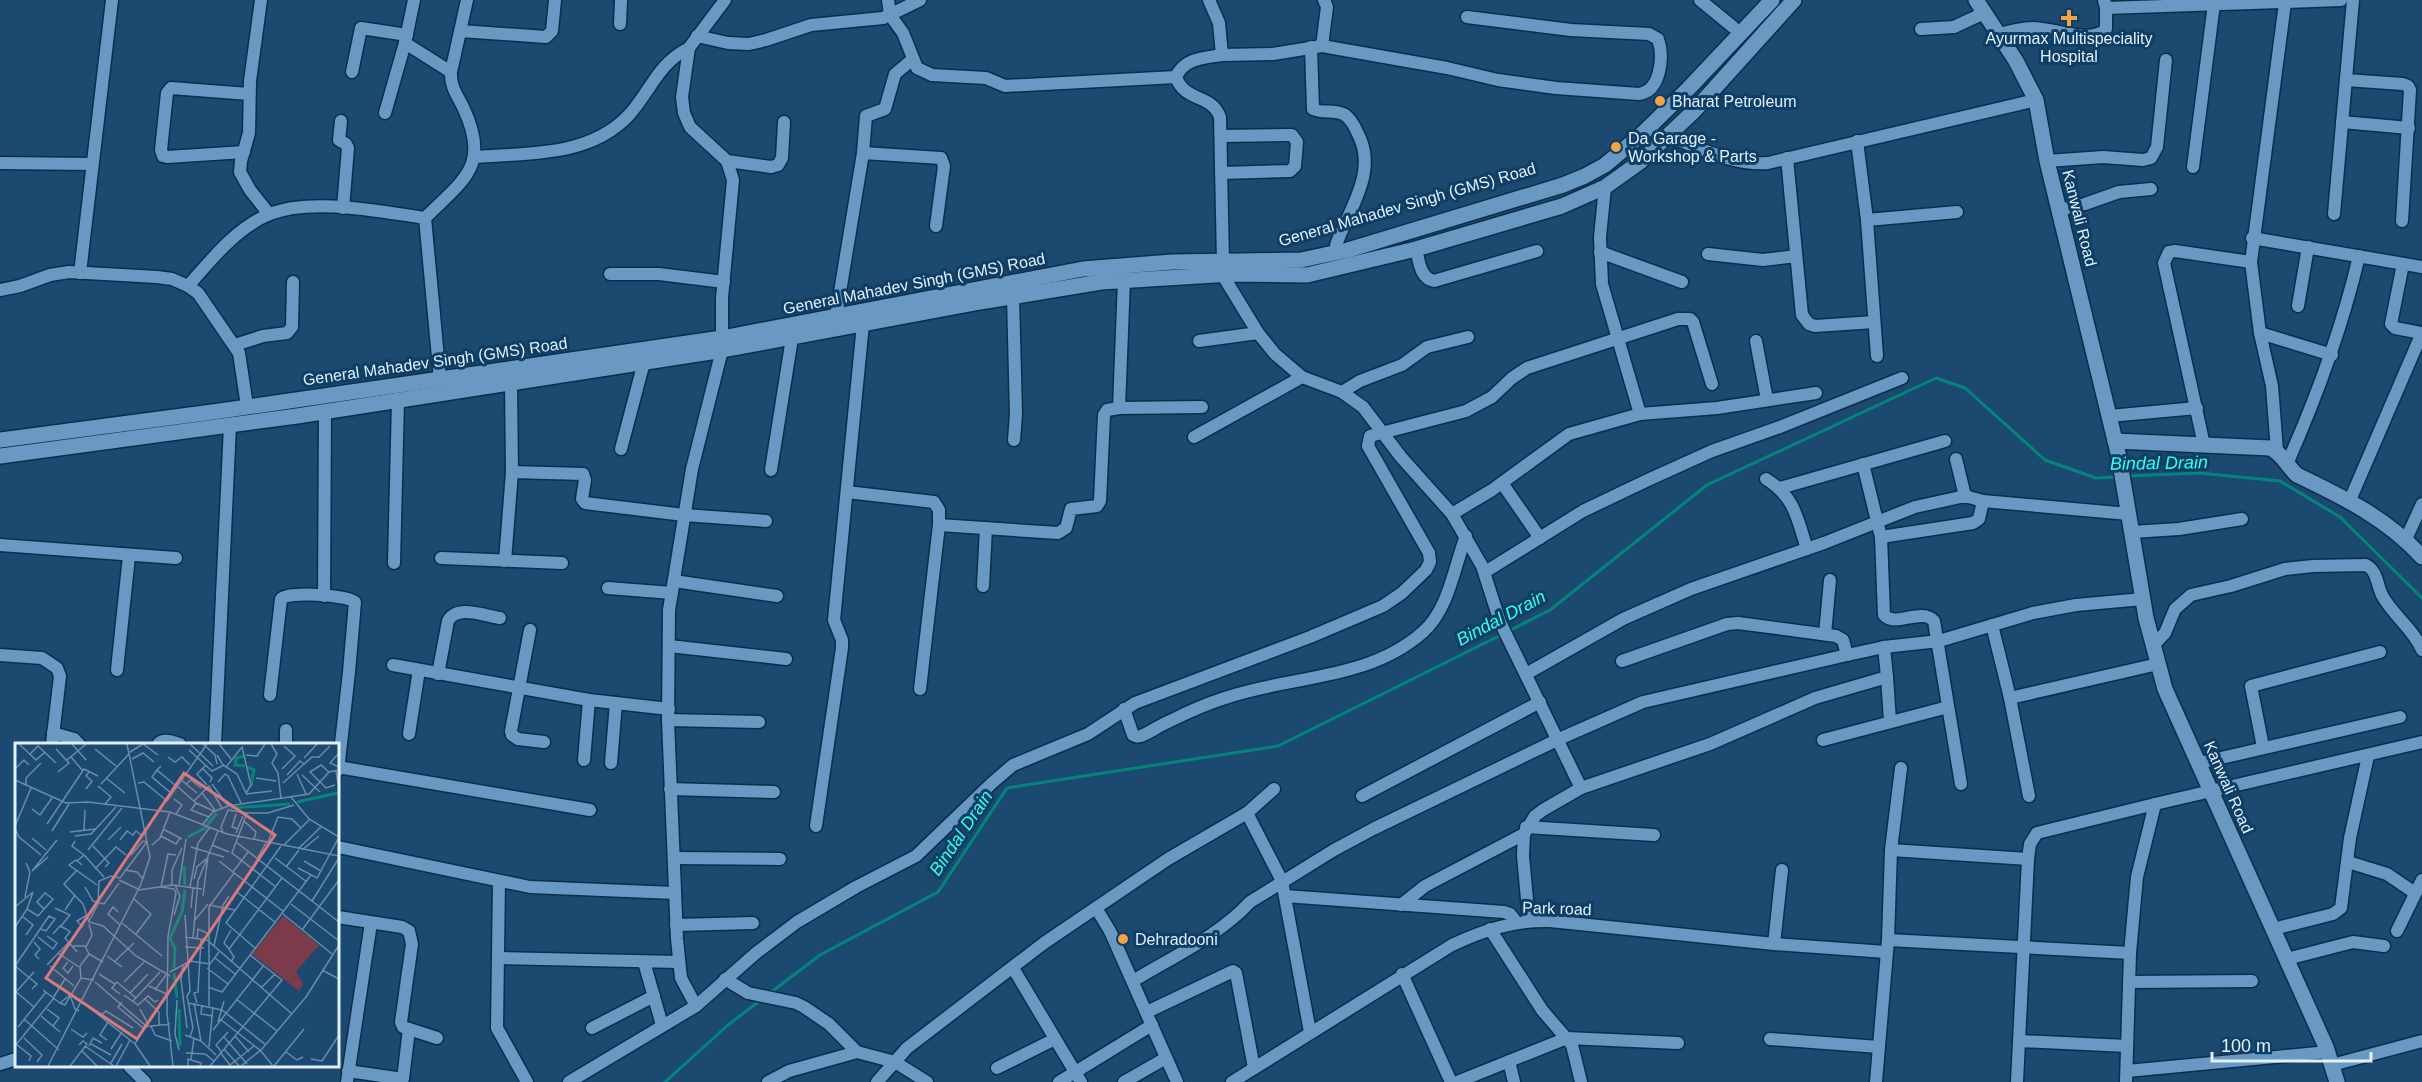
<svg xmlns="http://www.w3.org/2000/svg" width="2422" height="1082" viewBox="0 0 2422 1082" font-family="Helvetica,sans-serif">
	<rect width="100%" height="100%" fill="#1b496f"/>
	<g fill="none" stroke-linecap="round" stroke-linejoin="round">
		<g stroke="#04857c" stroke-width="3">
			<polyline points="2128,476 2199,473 2280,481 2340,517 2422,598"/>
			<polyline points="1507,632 1550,610 1707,485 1936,378 1965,388 2045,460 2096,478 2116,477"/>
			<polyline points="770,993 820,955 938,892 1007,788 1278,746 1501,635"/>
			<polyline points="665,1082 728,1025 762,999"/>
		</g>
		<defs>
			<g id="minor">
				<polyline points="261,0 250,81 249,133 241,161 240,172 250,190 269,214"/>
				<polyline points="888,0 890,15 903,33 917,68 932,75 986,78 1005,86 1176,77"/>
				<path d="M1209 0 1219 23 1222 55 1273 54 1322 46 1447 68 1498 80 1556 88 1639 94C1661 91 1664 56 1658 39L1649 34 1571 30 1467 17"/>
				<polyline points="1700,0 1733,27"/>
				<polyline points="2104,0 2106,8 2341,0"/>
				<polyline points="620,24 621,0"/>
				<polyline points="1921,29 1954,27 1984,13"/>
				<polyline points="460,31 546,37 552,31 555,0"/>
				<path d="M1999 34C2009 32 2021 28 2032 28 2051 27 2091 45 2106 29V8"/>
				<polyline points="697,36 728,43 749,44 766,40 811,25 883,18 920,0"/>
				<path d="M405 43 451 72C450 86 457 95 463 107 491 166 464 179 425 218L440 379"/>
				<polyline points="1322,46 1327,7 1324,0"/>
				<path d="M1311 47 1313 109C1323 114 1335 109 1345 115 1351 119 1355 127 1358 134 1378 172 1349 209 1336 245"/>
				<path d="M1222 55C1204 58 1184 58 1176 77 1185 103 1211 93 1220 117L1223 262"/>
				<polyline points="352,72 361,28 407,35"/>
				<polyline points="451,72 467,0"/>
				<polyline points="2346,80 2403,84 2408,86 2410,90 2402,221"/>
				<polyline points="385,113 405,43 414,0"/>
				<polyline points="341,121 339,140 346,144 348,148 343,208"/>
				<polyline points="2342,122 2409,128"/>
				<path d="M1668 136C1700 148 1734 166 1768 163L2036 100"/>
				<polyline points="1857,141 1867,220 1877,356"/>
				<polyline points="244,152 167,157 163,156 161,150 167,93 171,88 249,94"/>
				<polyline points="863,153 866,116 885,109 895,74 913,59"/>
				<path d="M475 157C527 153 589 157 628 116 651 91 657 64 689 48"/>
				<polyline points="1787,158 1802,315 1809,324 1815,326 1874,322"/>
				<polyline points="727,161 771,167 778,165 782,158 784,122"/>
				<polyline points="2047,161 2103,157 2143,160 2151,158 2157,147 2166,60"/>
				<polyline points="0,163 92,164"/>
				<polyline points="2193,167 2214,4"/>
				<polyline points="1221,173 1290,171 1295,166 1297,142 1292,135 1287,135 1222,136"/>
				<polyline points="1605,187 1600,237 1602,284 1640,414"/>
				<polyline points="2059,210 2085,204 2119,192 2151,189"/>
				<polyline points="2334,214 2353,0"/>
				<polyline points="1867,220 1957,212"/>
				<polyline points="2252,238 2422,267"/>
				<path d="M1416 249C1419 261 1420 278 1434 281L1537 251"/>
				<polyline points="1600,252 1682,282"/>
				<polyline points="1708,254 1763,260 1796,256"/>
				<polyline points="2403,264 2391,324 2395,328 2422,333"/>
				<polyline points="80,273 112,0"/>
				<polyline points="610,274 659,274 724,282"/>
				<polyline points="1222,274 1258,333 1275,354 1302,377 1342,392 1363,407 1401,457 1452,514 1482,566 1500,622 1581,788"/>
				<path d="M188 286C211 260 237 227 270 214 312 197 381 212 425 218"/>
				<polyline points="0,290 20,286 50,275 69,272 157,277 172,279 188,286 198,293 239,353 247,406"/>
				<polyline points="1013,297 1016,414 1014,440"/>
				<polyline points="2298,306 2308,247"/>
				<polyline points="836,316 863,153 941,158 944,166 936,226"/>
				<polyline points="2260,333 2332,355"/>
				<polyline points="1199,341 1258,333"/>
				<polyline points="1756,341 1767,400"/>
				<polyline points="235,345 263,336 287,333 292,327 293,282"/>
				<polyline points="1342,392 1360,381 1402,365 1427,347 1468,337"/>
				<polyline points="1119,408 1202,407"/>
				<polyline points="2109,416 2197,408"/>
				<polyline points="1194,437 1302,377"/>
				<polyline points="2204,445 2164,263 2169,252 2175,251 2251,262"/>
				<polyline points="621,449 644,362"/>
				<polyline points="2277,451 2272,386 2260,333 2251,262 2285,3"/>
				<polyline points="1956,459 1965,496"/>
				<path d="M1863 464 1881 537 1884 615C1896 628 1921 607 1934 621L1961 784"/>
				<path d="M2287 464C2317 396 2342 329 2359 256"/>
				<polyline points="771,470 792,338"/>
				<polyline points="512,472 583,474 585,480 582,499 585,503 684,515 766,521"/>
				<path d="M1766 479C1795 497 1797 518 1807 549"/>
				<polyline points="1502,483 1540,538"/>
				<polyline points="1780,488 1945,441"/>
				<polyline points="847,492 934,502 939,510 939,525 1058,533 1066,528 1071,509 1097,506 1100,501 1104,415 1107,410 1119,408 1124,280"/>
				<polyline points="2350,500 2422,333"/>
				<polyline points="1452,514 1492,490 1569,434 1640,414 1717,408 1816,393"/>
				<polyline points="2132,532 2179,529 2242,519"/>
				<polyline points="1881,537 1973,523 1979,519 1983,501"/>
				<polyline points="2406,539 2422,504"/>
				<polyline points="0,545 176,558"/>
				<polyline points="441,558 562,563"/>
				<polyline points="505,561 512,472 511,383"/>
				<polyline points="394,563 398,401"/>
				<polyline points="1485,572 1583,511 1650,479 1712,451 1780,427 1902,378"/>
				<polyline points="674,581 777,596"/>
				<polyline points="983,586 986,528"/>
				<polyline points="608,588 672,593"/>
				<polyline points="324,596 325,412"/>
				<polyline points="1992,625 2010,698 2029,796"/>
				<polyline points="530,630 511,731 512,735 518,739 544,742"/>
				<polyline points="1825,634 1830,580"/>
				<polyline points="669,646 786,659"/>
				<path d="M2153 646 2165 633 2175 609 2191 595 2231 586 2285 569 2313 566 2366 565C2378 571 2377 587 2383 597 2394 616 2414 630 2422 650"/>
				<polyline points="0,655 42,658 57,668 60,676 52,744"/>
				<polyline points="1622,661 1727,624 1738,623 1836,636 1843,640 1847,655"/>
				<polyline points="393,665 589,700 669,709"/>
				<polyline points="117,670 129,556"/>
				<path d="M438 674 448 621C457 604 485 616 500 618"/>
				<polyline points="1526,674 1623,619 1691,589 1824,543 1915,507 1965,496 1983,501 2129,514"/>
				<polyline points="1887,677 1890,721"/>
				<polyline points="920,689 939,525"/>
				<path d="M270 695 281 599C289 591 346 595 355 602L349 672 338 770"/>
				<polyline points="2010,698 2158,664"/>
				<path d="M1124 709 1133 735C1137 737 1137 737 1141 736 1151 732 1160 725 1170 721 1188 712 1206 704 1225 698 1291 675 1368 681 1423 632 1449 609 1454 567 1466 536"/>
				<polyline points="668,720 759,722"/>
				<polyline points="53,733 74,739 79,744"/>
				<polyline points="409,734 419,670"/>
				<polyline points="1823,740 1948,707"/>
				<path d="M158 744C164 738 172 742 180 744"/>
				<polyline points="215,744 230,426"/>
				<polyline points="286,744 286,730"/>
				<polyline points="2263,747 2251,686 2380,652"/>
				<polyline points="584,760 589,700"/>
				<polyline points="611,763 616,703"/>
				<polyline points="2199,763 2400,717"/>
				<polyline points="338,767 590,810"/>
				<polyline points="670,789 774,792"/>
				<polyline points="1362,796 1540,702"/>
				<polyline points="1247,813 1282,881 1310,1032"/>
				<polyline points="816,826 842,648 842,640 834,620 863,324"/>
				<polyline points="1526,827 1654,835"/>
				<polyline points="338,847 530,887 675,893"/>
				<polyline points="1891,850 2028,859"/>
				<polyline points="674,858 780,859"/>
				<polyline points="2348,862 2387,874 2415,893"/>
				<polyline points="499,881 497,1028 527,1082"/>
				<polyline points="1285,896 1504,912 1510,914 1517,923"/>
				<polyline points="1401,905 1425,886 1524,834"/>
				<polyline points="1096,908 1110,931 1177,1082"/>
				<polyline points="338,917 402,927 409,931 412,944 401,1022 403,1027 437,1038"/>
				<polyline points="1529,921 1523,856 1524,834 1535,816 1543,810 1581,788 1710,744 1815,698 1887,677 1884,647"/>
				<polyline points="676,925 753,923"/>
				<polyline points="1490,929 1542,1010 1572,1045 1581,1082"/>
				<polyline points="2273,929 2333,914 2341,908 2350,838 2368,756"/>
				<polyline points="2397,931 2422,880"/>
				<polyline points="1888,940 2130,953"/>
				<polyline points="1774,944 1782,870"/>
				<polyline points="498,958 679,962"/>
				<polyline points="2287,959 2353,942 2384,946"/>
				<polyline points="644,962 662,1025"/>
				<polyline points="1013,968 1081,1082"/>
				<polyline points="1402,974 1451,1082"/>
				<polyline points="725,979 748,993 796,1003 804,1007 829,1024 857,1052 895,1062 927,1082"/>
				<path d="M1133 981C1172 957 1219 936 1250 902L1334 850 1373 829 1559 739 1643 702 1847 655 1884 647 1939 641 2033 613 2076 605 2143 599"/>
				<polyline points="2130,982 2252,981"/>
				<polyline points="696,1006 681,978 677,939 668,720 669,610 692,469 722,350 722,298 733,180 727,161 690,127 684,113 682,97 689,48 725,0"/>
				<polyline points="1147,1012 1233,971 1236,973 1254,1068"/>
				<polyline points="592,1028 654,996"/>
				<polyline points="1770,1039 1879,1047"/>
				<polyline points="2019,1041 2127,1046"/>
				<polyline points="1509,1061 1514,1082"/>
				<polyline points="0,1064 16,1059"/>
				<polyline points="2332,1065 2422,1041"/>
				<polyline points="129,1066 145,1082"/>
				<polyline points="997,1068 1055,1039"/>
				<polyline points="348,1071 403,1079 409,1029"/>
				<polyline points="2127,1071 2328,1052"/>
				<polyline points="347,1082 371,923"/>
				<polyline points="569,1082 696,1006 756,953 797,922 856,887 916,856 992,783 1013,765 1088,734 1135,703 1310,637 1383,606 1402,593 1426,570 1430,562 1429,553 1368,446 1370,436 1466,411 1492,397 1512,378 1527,368 1678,319 1690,319 1693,322 1712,384"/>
				<polyline points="768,1082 789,1071 857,1052"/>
				<polyline points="877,1082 907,1048 1044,943 1168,859 1247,813 1274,789"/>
				<polyline points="1059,1082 1152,1025"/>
				<polyline points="1124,1082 1166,1058"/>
				<path d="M1232 1082 1452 945C1484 930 1515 920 1550 921L1774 944 1886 952"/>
				<polyline points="1457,1082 1567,1038 1678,1043"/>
				<polyline points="1876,1082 1888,940 1891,850 1901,768"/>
				<polyline points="2017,1082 2028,859 2030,844 2037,833 2155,804 2422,742"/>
				<polyline points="2126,1082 2130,953 2137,877 2155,804"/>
			</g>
			<g id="tertiary">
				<polyline points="1976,0 2016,61 2036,100 2047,161 2119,457 2146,618 2165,689 2326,1047 2337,1082"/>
				<polyline points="0,440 220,411 722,338 1083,269 1172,262 1301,260 1348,250 1563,185 1585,176 1605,165 1642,134 1689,88 1772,0"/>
				<path d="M2115 441 2270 448C2283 454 2287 466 2297 475 2343 497 2388 519 2422 557"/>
				<polyline points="0,456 297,416 717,351 975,303 1101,282 1231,274 1307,275 1416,249 1562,206 1605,187 1640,162 1694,111 1794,0"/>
			</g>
		</defs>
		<use href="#minor" stroke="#0b2e4b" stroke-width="15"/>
		<use href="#tertiary" stroke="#0b2e4b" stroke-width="18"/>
		<use href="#minor" stroke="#6998c2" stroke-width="12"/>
		<use href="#tertiary" stroke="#6998c2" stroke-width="15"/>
	</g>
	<g fill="#f4a344" stroke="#0e3e63" stroke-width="2">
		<path d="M2066 9h6v6h6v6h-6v6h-6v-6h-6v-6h6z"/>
		<circle cx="1660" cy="101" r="6"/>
		<circle cx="1616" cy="147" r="6"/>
		<circle cx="1123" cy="939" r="6"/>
	</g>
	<g text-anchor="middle" stroke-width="6" stroke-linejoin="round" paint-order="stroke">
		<g font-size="16" fill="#e1f0fd" stroke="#0e3e63" text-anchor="start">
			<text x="2069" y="44" text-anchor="middle">Ayurmax Multispeciality<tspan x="2069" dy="18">Hospital</tspan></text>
			<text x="1672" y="107">Bharat Petroleum</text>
			<text x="1628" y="144">Da Garage -<tspan x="1628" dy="18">Workshop &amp; Parts</tspan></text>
			<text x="1135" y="945">Dehradooni</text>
		</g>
		<g font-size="16" fill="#e1f0fd" stroke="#0e3e63">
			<text transform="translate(1407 204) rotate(-16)" y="6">General Mahadev Singh (GMS) Road</text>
			<text transform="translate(2080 218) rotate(76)" y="6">Kanwali Road</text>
			<text transform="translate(914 283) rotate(-11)" y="6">General Mahadev Singh (GMS) Road</text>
			<text transform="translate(435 361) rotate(-8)" y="6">General Mahadev Singh (GMS) Road</text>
			<text transform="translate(2229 787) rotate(66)" y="6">Kanwali Road</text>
			<text transform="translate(1557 908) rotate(2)" y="6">Park road</text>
		</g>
		<g font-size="18" font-style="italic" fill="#33ffef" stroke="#0e3e63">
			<text transform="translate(2159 463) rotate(-1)" y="6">Bindal Drain</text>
			<text transform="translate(1501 618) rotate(-28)" y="6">Bindal Drain</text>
			<text transform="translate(961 833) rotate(-56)" y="6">Bindal Drain</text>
		</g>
	</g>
	<g transform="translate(15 743)">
		<rect width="324" height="324" fill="#1b496f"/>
		<path d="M268 173 304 202 281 229 288 241 284 248 237 211Z" fill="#7b3b4a"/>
		<path fill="none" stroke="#04857c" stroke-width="3" d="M230 13 221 15 220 22 230 23M232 24 239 27 236 43M282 59 323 50M215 65 275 61M173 94 190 85 202 70M169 123 170 142M159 225 160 206 155 195 167 169 170 147M159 230 162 255M164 266 165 303"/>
		<path fill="none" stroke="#6a8ca8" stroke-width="1.5" d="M4 1 21 17 30 9M57 1 71 17M175 1 198 23M188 1 200 12 202 21M204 1 216 16M256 1 262 11 257 20 263 30 266 56M41 6 54 20 43 29M80 6 101 23M174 7 197 28 209 22M115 9 128 1 143 12M324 10 315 20 324 24M15 11 23 3 41 20M202 12 208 22 222 31 232 52M231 12 242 13 250 1M56 14 68 28M153 14 160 19 167 14 175 22M289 15 302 1M117 16 128 10 139 19M52 17 71 1M191 22 182 31 192 42M146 23 142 27 161 43M211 24 227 4 236 42 231 50M187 25 197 35 195 39M0 26 9 17 14 22M267 26 280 13 269 3M142 27 137 34 156 50M321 28 324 47M314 29 306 22 295 29 311 45 320 42M282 31 291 51M272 32 285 18 289 21 297 14H304L315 3M287 32 305 49M91 35 110 50M241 35 261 38M165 36 182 50M0 37 51 60 73 59 155 69 212 91 324 113M203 39 210 31 213 33 226 60M123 40 129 39 152 58 192 1M268 40 289 21M86 41 114 11M171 41 176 37 186 45M197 41 213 63M161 42 181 60 199 68M11 43V35L26 20M83 43 96 54 90 61M71 46 77 38 71 33 74 29M187 50 200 67M231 51 257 48M276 54 294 76 324 94M159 56 167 62 161 71M179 58 194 43 207 65M181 60 176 67 194 74M17 66 25 72 37 55M221 71 217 84 223 86M229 78 241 89 239 96M32 81 69 26 83 33M188 81 198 69 213 63 294 51 314 29 324 27M0 83 16 45M0 86 4 94 26 112M148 86 167 96M69 87 70 67M37 88 54 61M55 89 80 86M208 90 206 84 213 67 232 70M221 90 228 73M60 93 76 91 101 64M146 93 161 101 165 95M17 95 31 107M93 97 106 84M105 97 112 88 118 92 121 88 126 92 132 90M60 98 57 103 69 112M221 99 324 179M253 99 263 74 277 76 286 85M137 102 145 95 155 69M197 102 214 109M78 103 94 120 90 124M268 103 295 76M176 104 209 114M283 106 307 83M73 107 107 65M287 107 304 93M260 115 292 139M242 116 252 98M62 118 69 112 89 134M204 118 269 169M289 118 306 128M67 122 61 117 54 122 82 142M271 124 284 107M283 125 302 135 324 94M80 126 101 104 111 112M62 127 49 141 68 161 74 179 88 183 121 213 155 233M110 127 122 129 128 136M17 128 42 97M17 128 33 114M218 129 233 109M179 136 182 124 191 116M104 137 123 146M157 142V127L167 105M164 142 171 96M70 144 78 158 89 161 104 140M175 144 183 100 195 84M261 144 217 110 232 70H253L279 62M124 147 157 142 187 146M222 149 261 180M188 153 193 113M10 154 15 129 11 120M119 156 136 171 121 191M297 158 324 115M276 161 324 198M194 162 220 167M0 164 18 149M40 165 55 172 46 183M176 165 178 145M12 166 18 149M50 167 60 152M103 169 98 164 93 171 105 182M268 171 317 211M159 172 165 153 160 142M170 172 175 248 172 253 178 285 175 294M7 173 18 182 11 192M180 177 193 161M74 178 83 161 84 138 96 133 105 135 132 99 128 98 116 112M107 180 147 213M0 184 12 166 23 173 29 166 22 159 30 150 38 156 29 166M68 184 62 178 72 172M287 187 324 137M38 191 45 183 51 186 55 189 50 195 62 209M23 194 38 206 42 200 32 193M170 194 192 197 277 271M178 195 183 138 203 88M182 196 183 186 192 190M19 199 25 206 20 212 24 216M58 203H70L74 211 88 219M199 203 208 162 214 153M71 204 77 192 74 181M170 204 189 205M240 205 211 180 266 103M214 206 209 200 216 187M43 210 64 224M92 213 107 224M200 215 220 231M100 218 119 200M53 219 48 225 53 230 58 223M216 219 219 214 214 206 267 135M32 222 54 199M168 222 166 237 172 285M0 223 34 173 40 176 31 188 26 186M0 223 22 241 17 246M35 223 59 243M192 225 213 241M307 227 324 236M155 229 175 218 195 221 204 209M84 231 100 241M66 235 65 223 74 211M80 239 130 282M109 239 129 219M134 243 154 252M193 244 207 249 296 132M246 245 260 231M28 247 45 260 55 252 60 266 64 268M140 247 151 232M0 248 19 264M1 249 19 229M115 250 133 231M105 251 97 245 102 239 121 255M109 252 123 262 133 253 140 259 143 257M38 255 50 236M130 256 144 269V282M221 256 262 288M162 257 160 291 164 307M118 258 145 229M107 259 103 264 127 284 155 281M45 260 50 262 66 235 79 237M173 260 207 267 251 302M182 260 179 250 183 249 186 197M70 261 120 301M187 262 186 271 197 273M194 263V164L219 130M32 266 44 275 38 283M125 266 132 279 120 301 135 323M26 273 45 289M85 273 91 268 118 285M9 276 44 307M205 276 246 308 258 323M203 279 209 258M136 283 140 292 157 298M3 284 31 249M56 286 68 294 72 290M198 287 249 222M170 292 186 298 179 260M220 293 234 309M209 294 232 321M9 295 27 312 22 319M92 297 85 292 93 279M186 298 201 312M1 301 16 313 14 318M76 301 96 312M0 303 39 255M70 303 99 323M74 303 78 295 87 300M194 304 198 264M96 306 107 289M209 306 224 323M67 308 82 323M206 308 201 302 213 289M205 309 215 322 239 303M271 309 282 317 288 314M171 310 190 311 199 318M296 316 307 318 324 292M176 317 179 295M96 320 107 301M33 323 126 141 135 114 112 1M55 323 72 301 68 298 64 302M101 323 115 297M158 323 152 270 153 193 161 150 159 146 146 144 153 111 161 112M173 323V316L186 320 185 323M195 323 267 237 235 212M226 323 247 306 291 254 324 202M259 323 289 286"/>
		<path fill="#da787d" fill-opacity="0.15" stroke="#da787d" stroke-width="3" d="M169 30 260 92 122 296 31 235Z"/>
		<rect width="324" height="324" fill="none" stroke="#e1f0fd" stroke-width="3"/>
	</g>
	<path d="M2212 1052v9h159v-9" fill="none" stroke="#e1f0fd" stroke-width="3"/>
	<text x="2221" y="1052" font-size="18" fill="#e1f0fd" stroke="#0e3e63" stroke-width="4.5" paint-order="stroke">100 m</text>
</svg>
